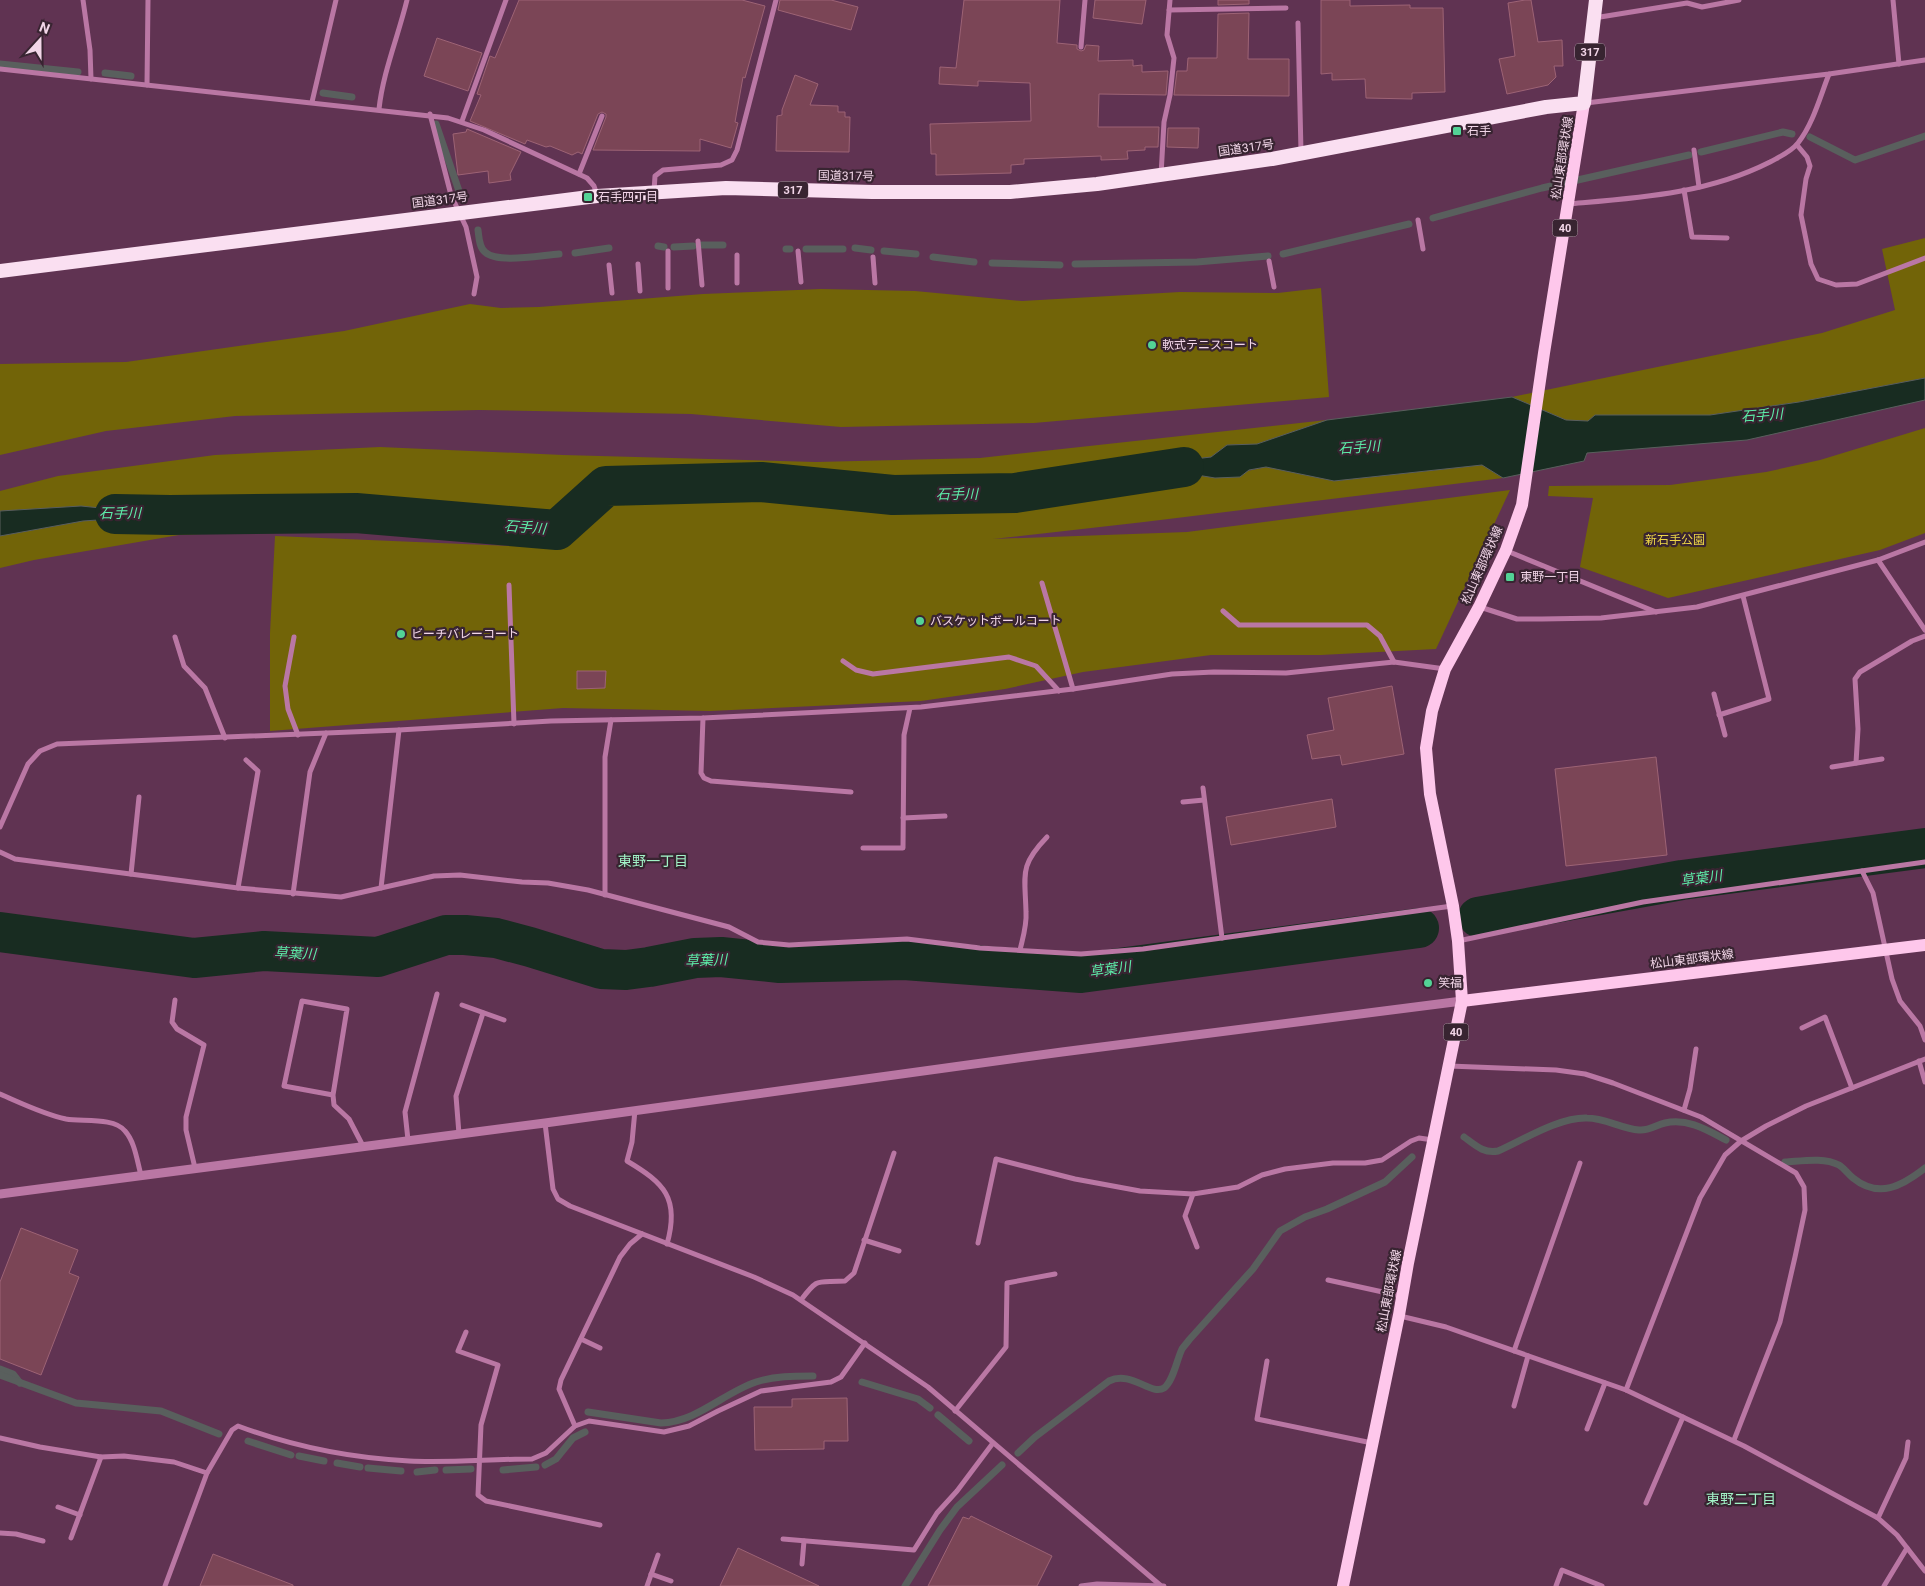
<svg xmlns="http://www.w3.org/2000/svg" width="1925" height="1586" viewBox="0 0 1925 1586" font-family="Roboto,'Noto Sans JP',sans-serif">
	<rect width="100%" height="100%" fill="#603352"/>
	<g fill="#726408">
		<polygon points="1925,238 1925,378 1799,402 1710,415 1595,415 1588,421 1566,420 1512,397 1822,333 1895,310 1882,249"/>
		<polygon points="1321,288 1329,397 1034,423 841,427 691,414 479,410 235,416 106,431 0,455 0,364 126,362 344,331 470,304 501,308 539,307 703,294 821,289 915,291 1022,301 1180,292 1278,293"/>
		<polygon points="1327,420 1257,444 1227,445 1211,457 1145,465 1131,475 1191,474 1215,478 1266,467 1334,481 1482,465 1503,478 1144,522 993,539 1187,532 1510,490 1436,649 1321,655 1211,655 1083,672 1005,689 921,701 710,711 563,708 270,731 270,633 275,536 560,548 453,536 351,527 179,535 34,560 0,568 0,536 83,521 166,516 81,506 0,511 0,491 58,476 215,455 380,447 563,455 816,462 980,458"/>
		<polygon points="1925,428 1925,533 1880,550 1668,598 1580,567 1593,498 1548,496 1549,486 1670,485 1766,472 1820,460"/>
	</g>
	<g fill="#182c21" stroke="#595f5d">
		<polygon points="1925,378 1925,400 1747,440 1587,453 1584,461 1503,478 1482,465 1334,481 1266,467 1249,470 1240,477 1215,478 1191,474 1130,476 1145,465 1211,457 1227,445 1257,444 1327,420 1512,397 1566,420 1588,421 1595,415 1710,415 1799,402"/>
		<polygon points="81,506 170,515 83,521 0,536 0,511"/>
	</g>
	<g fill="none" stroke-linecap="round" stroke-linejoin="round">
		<g stroke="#595f5d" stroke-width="7">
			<polyline points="0,64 78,72"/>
			<polyline points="105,73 131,76"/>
			<polyline points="323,93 352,97"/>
			<polyline points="436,124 460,194"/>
			<polyline points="1810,137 1855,160 1925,136"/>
			<polyline points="1701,152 1783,132 1792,134"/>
			<polyline points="1433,218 1542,188 1689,155"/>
			<path d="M478 230C479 237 479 247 485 252 497 264 542 255 559 254"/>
			<polyline points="702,245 723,245"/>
			<polyline points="658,246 664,247"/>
			<polyline points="674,247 693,246"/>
			<polyline points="855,248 871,250"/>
			<polyline points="786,249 790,249"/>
			<polyline points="806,249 843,249"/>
			<polyline points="884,251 916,254"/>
			<polyline points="575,253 609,248"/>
			<polyline points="1283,254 1409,224"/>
			<polyline points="933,257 974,262"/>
			<polyline points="992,263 1060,265"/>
			<polyline points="1075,264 1197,262 1268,256"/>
			<path d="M1464 1137C1475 1145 1484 1154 1498 1151 1523 1140 1559 1117 1587 1118 1605 1118 1622 1129 1639 1130 1649 1131 1656 1125 1665 1123 1688 1118 1707 1130 1726 1140"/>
			<path d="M1785 1162C1802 1161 1824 1157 1839 1165 1844 1168 1848 1174 1853 1178 1879 1199 1902 1186 1925 1168"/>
			<polyline points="0,1369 13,1374 20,1383"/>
			<polyline points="0,1375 76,1403 161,1411 219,1434"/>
			<polyline points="862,1382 918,1399 930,1408"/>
			<path d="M588 1412 661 1423C697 1422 723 1393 756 1382 774 1376 794 1376 813 1376"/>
			<polyline points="938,1415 969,1441"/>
			<polyline points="248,1441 291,1455"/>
			<path d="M1018 1453 1035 1437 1109 1381C1131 1370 1151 1396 1164 1388 1173 1382 1177 1359 1182 1349 1184 1346 1187 1343 1189 1340L1253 1269 1280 1231 1305 1217 1327 1209 1385 1182 1412 1157"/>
			<polyline points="299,1456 324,1461"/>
			<polyline points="337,1463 360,1467"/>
			<polyline points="545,1465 556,1459 573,1438 585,1432"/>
			<polyline points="368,1468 401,1471"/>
			<polyline points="446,1470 471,1469"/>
			<polyline points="503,1470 536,1467"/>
			<polyline points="417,1472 435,1470"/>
			<polyline points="905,1586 940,1530 957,1507 1002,1465"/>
		</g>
		<g stroke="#182c21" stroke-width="40">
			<polyline points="115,514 170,515 356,513 557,530 606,486 761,482 893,495 1015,493 1184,467"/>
			<polyline points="1478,917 1682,880 1925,848"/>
			<polyline points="0,932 194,958 264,951 378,957 446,935 465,935 496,938 530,947 601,969 626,970 649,967 695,958 721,957 780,963 904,960 1081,973 1419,928"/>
		</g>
	</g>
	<g fill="#7b4556" stroke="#9d6375">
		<polygon points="519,0 742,0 765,6 745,78 743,77 735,122 738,123 731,148 700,139 700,151 593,150 606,117 606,114 602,112 598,114 582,154 578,152 572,155 550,146 546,147 527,140 525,144 470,121 481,95 477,94 490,56 495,58"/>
		<polygon points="780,0 831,0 858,7 851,30 778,10"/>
		<polygon points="964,0 1060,0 1057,43 1077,45 1077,49 1081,51 1084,50 1086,45 1099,46 1098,61 1133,60 1133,66 1142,65 1142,72 1168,71 1166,95 1099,94 1098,127 1159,127 1158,147 1145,147 1145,150 1127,151 1128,159 1101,160 1101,156 1024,159 1024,164 1011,165 1011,173 936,175 936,154 931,154 930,124 1031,121 1030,83 978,81 978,86 939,84 940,67 956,68"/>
		<polygon points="1095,0 1146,0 1142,24 1093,18"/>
		<polygon points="1218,0 1249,0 1249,4 1218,5"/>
		<polygon points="1321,0 1350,0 1350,6 1410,5 1410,8 1443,8 1445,92 1412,93 1412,99 1366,98 1365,79 1332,80 1332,73 1321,74"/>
		<polygon points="1525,0 1531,0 1538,42 1562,40 1563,66 1554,66 1556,77 1548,85 1507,94 1499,59 1515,56 1508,3"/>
		<polygon points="1249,13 1248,59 1289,59 1289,96 1174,95 1177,71 1187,71 1188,58 1217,58 1218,14"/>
		<polygon points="437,38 482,53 468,91 424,76"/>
		<polygon points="795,75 818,84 810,105 838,106 838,112 845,112 845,117 850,117 849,152 776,151 777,116 782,115 782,110"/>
		<polygon points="1168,128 1199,128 1198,148 1167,147"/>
		<polygon points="467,129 521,152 510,174 511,180 489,183 488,171 458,175 453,134 466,132"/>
		<polygon points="577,671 606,671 605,688 577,689"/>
		<polygon points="1392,686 1404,754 1342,765 1340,755 1312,759 1307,735 1334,730 1328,698"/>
		<polygon points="1656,757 1667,855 1566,866 1555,769"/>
		<polygon points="1332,799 1336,827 1231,845 1226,817"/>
		<polygon points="21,1228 78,1250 69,1273 79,1277 41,1375 0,1359 0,1282"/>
		<polygon points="847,1398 848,1441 824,1441 824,1449 755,1450 754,1407 792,1407 792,1399"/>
		<polygon points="971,1516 1052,1556 1037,1586 928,1586 963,1517 969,1519"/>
		<polygon points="738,1548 819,1586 720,1586"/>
		<polygon points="213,1554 293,1585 293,1586 200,1586"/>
	</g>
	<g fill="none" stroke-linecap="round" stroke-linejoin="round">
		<g stroke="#ba77a4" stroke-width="5">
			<polyline points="83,0 90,50 91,79"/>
			<polyline points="1893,0 1899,64"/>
			<polyline points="1169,10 1286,8"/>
			<polyline points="1594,18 1687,3 1702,7 1739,0"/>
			<polyline points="1298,23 1301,152"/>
			<polyline points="1081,47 1085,0"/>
			<polyline points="0,69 448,118 484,130 587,178 594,186 597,195"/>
			<polyline points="147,85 148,0"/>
			<polyline points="312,102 336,0"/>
			<polyline points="1586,103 1829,74 1925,60"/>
			<path d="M379 109C383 72 398 37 407 0"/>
			<polyline points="430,114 451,195 466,227 477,277 474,294"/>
			<polyline points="462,121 506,0"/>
			<polyline points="1797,145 1807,157 1810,166 1806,179 1801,215 1811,264 1818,279 1836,285 1857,284 1925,258"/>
			<polyline points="1694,150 1699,187"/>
			<polyline points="579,174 602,116"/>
			<polyline points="1161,175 1164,122 1170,95 1174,58 1167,35 1170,0"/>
			<polyline points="1684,190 1692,237 1727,238"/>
			<polyline points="654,191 655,176 663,170 721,165 732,160 737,150 776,0"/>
			<path d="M1569 204C1638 198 1707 194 1770 162 1779 157 1791 152 1798 143 1813 124 1820 97 1829 74"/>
			<polyline points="1418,220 1423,249"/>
			<polyline points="698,241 702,285"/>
			<polyline points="798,251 801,282"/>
			<polyline points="737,255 737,283"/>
			<polyline points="873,257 875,283"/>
			<polyline points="1269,261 1274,287"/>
			<polyline points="638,264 640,291"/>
			<polyline points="609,265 612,293"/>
			<polyline points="668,288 668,251"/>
			<polyline points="1507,551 1656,612"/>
			<polyline points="1878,560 1925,630"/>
			<polyline points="1042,583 1073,689"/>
			<polyline points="509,585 514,724"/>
			<polyline points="1480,607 1517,619 1542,619 1601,618 1697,607 1878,560 1925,542"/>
			<polyline points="1223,611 1239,625 1367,625 1380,636 1394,662"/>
			<polyline points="175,637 184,666 205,688 225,738"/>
			<polyline points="294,637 285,686 288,709 298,735"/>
			<polyline points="843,661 856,670 873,674 1009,657 1036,666 1059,691"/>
			<polyline points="1714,694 1725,735"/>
			<polyline points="1719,715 1769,699 1743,596"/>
			<polyline points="703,718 701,773 704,778 711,781 851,792"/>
			<polyline points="1856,763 1858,729 1855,679 1860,672 1912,641 1925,636"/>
			<polyline points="1832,767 1882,759"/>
			<polyline points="1203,788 1222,938"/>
			<polyline points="1183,802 1204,800"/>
			<polyline points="903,818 945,816"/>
			<polyline points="0,827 28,764 40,751 57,744 399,730 551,721 703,718 921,707 1073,689 1172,674 1214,672 1286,673 1394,662 1445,669"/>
			<polyline points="863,848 903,848 904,735 910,708"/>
			<polyline points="0,852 15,859 238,888 341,897 434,876 460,875 522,882 548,883 588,890 729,927 758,942 789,945 907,939 980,948 1081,954 1143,949 1452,906"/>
			<polyline points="1862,871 1873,893 1892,979 1900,1001 1920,1026 1925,1040"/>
			<polyline points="131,874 139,797"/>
			<polyline points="238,888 258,771 246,760"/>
			<polyline points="381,888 399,730"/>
			<polyline points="293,894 310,772 326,733"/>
			<polyline points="605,895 605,757 611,720"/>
			<polyline points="1458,941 1643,902 1925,862"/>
			<path d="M1020 950C1023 937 1027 925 1026 912 1025 874 1019 866 1047 837"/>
			<polyline points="175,1000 172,1022 177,1029 204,1045 186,1117 186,1130 195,1168"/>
			<polyline points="462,1005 504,1020"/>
			<polyline points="1802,1028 1825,1017 1852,1088"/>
			<polyline points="1919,1061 1925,1082"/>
			<polyline points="1449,1066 1556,1070 1585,1074 1613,1083 1701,1117 1796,1173 1804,1187 1805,1210 1795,1257 1780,1322 1734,1440"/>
			<path d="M0 1094C21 1103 43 1114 66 1119 82 1122 114 1117 125 1131 135 1142 137 1161 141 1175"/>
			<polyline points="333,1095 284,1086 302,1001 347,1009 333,1095 334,1105 349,1119 363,1146"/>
			<path d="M635 1110 632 1142 627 1161C664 1183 680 1198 667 1244"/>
			<polyline points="1684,1110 1690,1089 1696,1049"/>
			<polyline points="545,1123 553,1189 558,1199 570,1206 754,1277 793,1295 928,1387 1160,1585"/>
			<polyline points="459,1134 456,1096 483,1013"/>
			<polyline points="408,1140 405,1112 437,994"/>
			<polyline points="1193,1194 1185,1216 1197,1247"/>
			<polyline points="864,1240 899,1251"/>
			<polyline points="978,1243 996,1159 1075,1179 1140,1191 1193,1194 1238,1187 1262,1175 1285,1169 1333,1163 1365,1163 1382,1160 1411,1141 1419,1138 1433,1140"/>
			<polyline points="1328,1280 1401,1296"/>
			<path d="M801 1300C819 1276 817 1283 845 1281L854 1273 894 1153"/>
			<polyline points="1400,1316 1446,1327 1626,1390 1744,1446 1878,1518 1897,1535 1925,1571"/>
			<polyline points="466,1332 458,1351 498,1365 481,1425 478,1495 486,1501 600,1525"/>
			<polyline points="581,1339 600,1348"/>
			<polyline points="1514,1351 1580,1163"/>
			<polyline points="1267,1361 1257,1419 1372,1443"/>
			<polyline points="1626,1390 1700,1198 1725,1155 1741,1141 1766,1126 1806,1106 1925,1059"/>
			<polyline points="1514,1406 1528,1356"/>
			<polyline points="955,1411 1006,1347 1007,1283 1055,1274"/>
			<polyline points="575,1426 559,1389 561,1380 620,1257 630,1244 642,1234"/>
			<polyline points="1587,1429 1605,1383"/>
			<polyline points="0,1438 40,1447 101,1457 124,1456 174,1462 207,1473"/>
			<polyline points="1646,1503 1683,1417"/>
			<polyline points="58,1507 80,1515"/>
			<polyline points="1878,1518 1906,1458 1908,1442"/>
			<polyline points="0,1533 16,1534 43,1541"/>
			<polyline points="71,1538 101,1457"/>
			<polyline points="783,1539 914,1550 937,1513 957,1491 993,1443"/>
			<polyline points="802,1564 804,1541"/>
			<polyline points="651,1574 671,1581"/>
			<path d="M165 1586 207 1473 232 1430 238 1426C294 1447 349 1458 409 1461 450 1463 491 1459 532 1459L546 1453 575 1426 589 1421 664 1432 689 1426 718 1411 761 1391 831 1382 841 1377 865 1343"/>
			<polyline points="647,1586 658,1555"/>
			<polyline points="1081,1586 1097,1584 1164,1586"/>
			<polyline points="1556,1586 1562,1570 1602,1586"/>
			<polyline points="1884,1586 1907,1548"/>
		</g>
		<polyline stroke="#ba77a4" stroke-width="9" points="0,1194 545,1123 1062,1052 1462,1001"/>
		<g stroke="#fec7eb" stroke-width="12">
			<polyline points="1462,1001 1925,945"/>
			<polyline points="1343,1586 1399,1315 1408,1263 1462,1001 1458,941 1453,906 1430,794 1426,748 1432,711 1445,669 1479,607 1506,550 1522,505 1544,353 1584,103"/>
		</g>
		<polyline stroke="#fadff1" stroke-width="14" points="0,271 597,196 726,188 872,192 1010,192 1097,184 1272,159 1546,107 1584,103 1596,0"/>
	</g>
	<g fill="#53d396" stroke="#382431" stroke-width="2">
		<rect x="1452" y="126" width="10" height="10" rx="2.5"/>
		<rect x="583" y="192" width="10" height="10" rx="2.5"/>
		<circle cx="1152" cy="345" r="5"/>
		<rect x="1505" y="572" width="10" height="10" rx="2.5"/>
		<circle cx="920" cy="621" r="5"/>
		<circle cx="401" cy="634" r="5"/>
		<circle cx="1428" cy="983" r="5"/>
	</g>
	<g text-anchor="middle" stroke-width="4.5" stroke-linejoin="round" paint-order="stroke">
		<g fill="#382431" stroke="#baa1b1" stroke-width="1">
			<rect x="1575" y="43.5" width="30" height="17" rx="4"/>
			<rect x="778" y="181.5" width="30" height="17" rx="4"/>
			<rect x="1552.5" y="219.5" width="25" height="17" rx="4"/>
			<rect x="1443.5" y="1023.5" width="25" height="17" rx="4"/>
		</g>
		<g font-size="11" font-weight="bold" fill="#f2d6e8">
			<text x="1590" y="56">317</text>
			<text x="793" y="194">317</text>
			<text x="1565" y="232">40</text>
			<text x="1456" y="1036">40</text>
		</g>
		<g font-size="12" fill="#f2d6e8" stroke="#382431" text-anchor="start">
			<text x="1467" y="135">石手</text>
			<text x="598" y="201">石手四丁目</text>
			<text x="1162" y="349">軟式テニスコート</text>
			<text x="1520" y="581">東野一丁目</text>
			<text x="930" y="625">バスケットボールコート</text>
			<text x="411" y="638">ビーチバレーコート</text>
			<text x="1438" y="987">笑福</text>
		</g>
		<g font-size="12" fill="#f2d6e8" stroke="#382431">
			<text transform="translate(1246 148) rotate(-8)" y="4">国道317号</text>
			<text transform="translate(1562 158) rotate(-81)" y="4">松山東部環状線</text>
			<text transform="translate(846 176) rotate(1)" y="4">国道317号</text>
			<text transform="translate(440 200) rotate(-7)" y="4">国道317号</text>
			<text transform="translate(1482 565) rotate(-66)" y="4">松山東部環状線</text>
			<text transform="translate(1692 959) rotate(-7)" y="4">松山東部環状線</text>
			<text transform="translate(1389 1291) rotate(-79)" y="4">松山東部環状線</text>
		</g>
		<g font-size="12" fill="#eed647" stroke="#382431">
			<text x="1675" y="544">新石手公園</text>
		</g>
		<g font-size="14" font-style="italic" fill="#5deda9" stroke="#382431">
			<text transform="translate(1762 415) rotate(-4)" y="5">石手川</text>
			<text transform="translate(1359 447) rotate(-4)" y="5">石手川</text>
			<text transform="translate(957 494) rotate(-1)" y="5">石手川</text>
			<text x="120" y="518">石手川</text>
			<text transform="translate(525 527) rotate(5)" y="5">石手川</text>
			<text transform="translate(1701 878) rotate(-8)" y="5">草葉川</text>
			<text transform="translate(295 953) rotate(3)" y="5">草葉川</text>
			<text transform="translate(706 960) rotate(-2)" y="5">草葉川</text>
			<text transform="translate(1110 969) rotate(-8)" y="5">草葉川</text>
		</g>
		<g font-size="14" fill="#a2f3c7" stroke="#382431">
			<text x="653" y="866">東野一丁目</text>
			<text x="1741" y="1504">東野二丁目</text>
		</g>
	</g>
	<g transform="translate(40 40) rotate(21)" stroke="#382431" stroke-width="4" paint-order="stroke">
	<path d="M0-4L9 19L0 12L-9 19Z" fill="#f2d6e8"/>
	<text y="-8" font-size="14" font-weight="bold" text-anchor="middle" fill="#f2d6e8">N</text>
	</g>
</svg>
